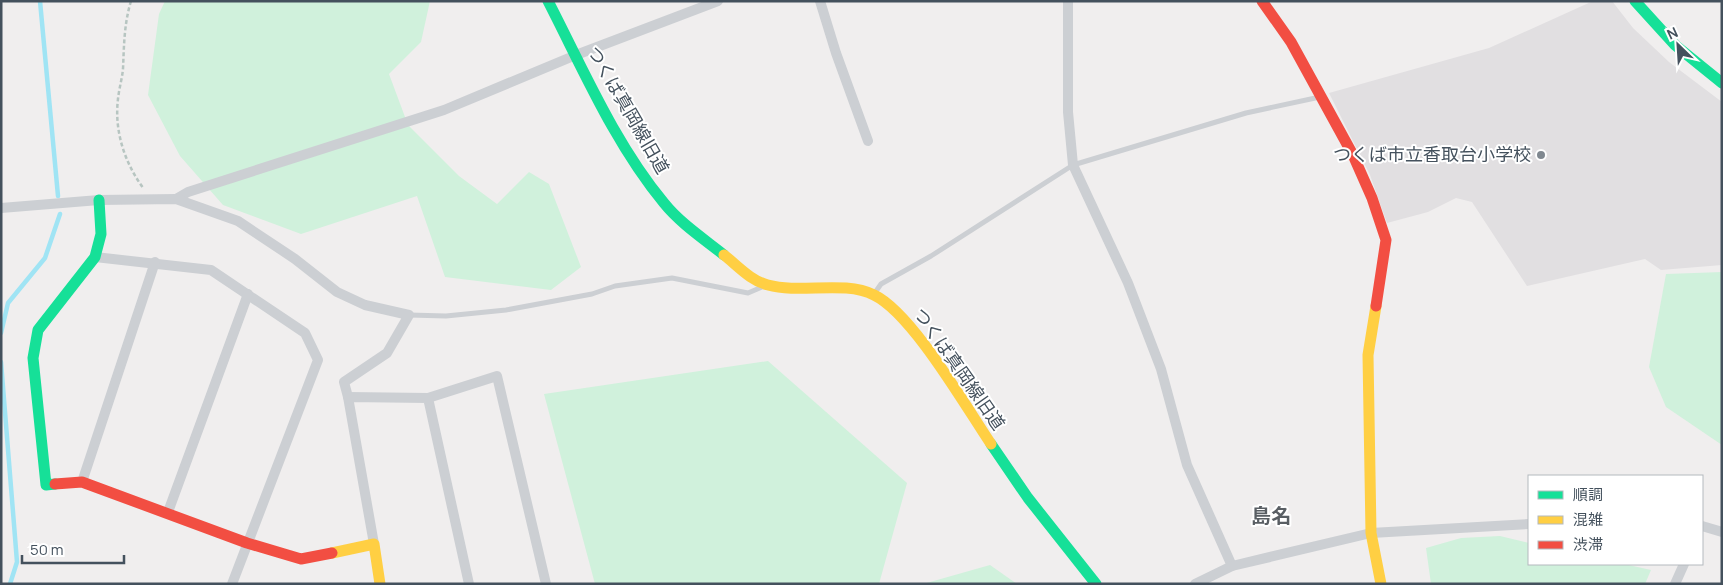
<svg xmlns="http://www.w3.org/2000/svg" width="1723" height="585" viewBox="0 0 1723 585" font-family="Manrope,'Noto Sans JP',sans-serif">
	<rect width="100%" height="100%" fill="#f0eeee"/>
	<polygon fill="#e1dfe1" points="1593,1 1612,1 1633,28 1669,62 1722,102 1722,265 1661,270 1645,259 1527,286 1472,202 1456,198 1428,212 1387,223 1370,175 1329,93 1489,48"/>
	<g fill="#d0f1dc">
		<polygon points="165,1 430,1 421,42 389,74 408,125 459,176 497,204 529,172 549,184 581,267 551,290 445,277 417,196 301,234 223,205 180,156 148,95 159,14"/>
		<polygon points="1722,272 1722,445 1666,407 1649,367 1666,274"/>
		<polygon points="768,361 907,483 879,584 595,584 544,394"/>
		<polygon points="1500,536 1529,543 1529,564 1624,564 1651,570 1645,584 1431,584 1426,548 1461,538"/>
		<polygon points="990,565 1017,584 923,584"/>
	</g>
	<g fill="none" stroke-linecap="round" stroke-linejoin="round">
		<g stroke="#a0e4f4" stroke-width="4.5">
			<polyline points="40,1 58,196"/>
			<polyline points="1,333 8,303 45,258 60,214"/>
			<polyline points="1,362 17,562 10,584"/>
		</g>
		<path stroke="#b7c5c1" stroke-width="2.5" stroke-dasharray="4 2.5" stroke-linecap="butt" d="M131 1C124 24 124 46 123 69 122 79 119 89 118 99 114 131 125 164 144 189"/>
		<g stroke="#cccfd3" stroke-width="5">
			<polyline points="874,294 881,284 931,256 1073,165 1246,113 1320,97"/>
			<polyline points="409,315 446,316 506,310 592,294 615,286 672,278 748,293 762,287"/>
		</g>
		<g stroke="#cccfd3" stroke-width="10">
			<polyline points="820,1 836,53 868,141"/>
			<polyline points="1068,1 1068,112 1073,165 1128,283 1161,369 1187,465 1232,566"/>
			<polyline points="176,199 188,192 444,110 576,55 718,1"/>
			<polyline points="1,208 99,200 176,199 238,221 295,259 337,292 365,305 409,315 387,353 344,382 348,397"/>
			<polyline points="95,257 211,270 305,333 318,360 232,584"/>
			<polyline points="428,398 497,376 546,584"/>
			<polyline points="82,482 155,262"/>
			<polyline points="168,512 248,294"/>
			<polyline points="1702,526 1722,532"/>
			<polyline points="374,544 348,397 428,398 469,584"/>
			<polyline points="1195,584 1232,566 1371,533 1529,524"/>
			<polyline points="1675,584 1684,564"/>
		</g>
		<g stroke="#16e098" stroke-width="11">
			<path d="M548 1C583 69 615 144 664 203 680 223 704 239 724 255"/>
			<polyline points="1635,1 1675,45 1722,83"/>
			<polyline points="991,444 1028,498 1096,584"/>
			<polyline points="55,484 46,485 33,358 38,330 95,257 101,234 99,200"/>
		</g>
		<g stroke="#ffcf43" stroke-width="11">
			<path d="M724 255C738 266 751 281 768 285 801 294 844 280 874 295 912 313 966 407 991 444"/>
			<polyline points="1376,306 1368,355 1371,533 1381,584"/>
			<polyline points="332,553 374,544 380,584"/>
		</g>
		<g stroke="#f24e42" stroke-width="11">
			<polyline points="1262,1 1291,42 1353,155 1372,198 1386,240 1376,306"/>
			<polyline points="55,484 82,482 247,543 301,559 332,553"/>
		</g>
	</g>
	<circle fill="#808890" stroke="#fff" stroke-width="2" cx="1541" cy="155" r="5"/>
	<g text-anchor="middle" stroke-width="4" stroke-linejoin="round" paint-order="stroke">
		<g font-size="18" fill="#44515d" stroke="#fff">
			<text transform="translate(628 110) rotate(60)" y="6">つくば真岡線旧道</text>
			<text transform="translate(959 369) rotate(55)" y="6">つくば真岡線旧道</text>
		</g>
		<g font-size="18" fill="#44515d" stroke="#fff" text-anchor="end">
			<text x="1531" y="161">つくば市立香取台小学校</text>
		</g>
		<g font-size="20" font-weight="bold" fill="#595e63" stroke="#fff">
			<text x="1271" y="523">島名</text>
		</g>
	</g>
	<rect width="1723" height="585" fill="none" stroke="#44515d" stroke-width="5"/>
	<rect x="1528" y="475" width="175" height="90" fill="#ffffff" stroke="#b4b9be"/>
	<rect x="1538" y="491" width="25" height="8" fill="#16e098" stroke="#b4b9be"/>
	<text x="1573" y="500" font-size="15" fill="#44515d">順調</text>
	<rect x="1538" y="516" width="25" height="8" fill="#ffcf43" stroke="#b4b9be"/>
	<text x="1573" y="525" font-size="15" fill="#44515d">混雑</text>
	<rect x="1538" y="541" width="25" height="8" fill="#f24e42" stroke="#b4b9be"/>
	<text x="1573" y="550" font-size="15" fill="#44515d">渋滞</text>
	<g transform="translate(1678 45) rotate(335)" stroke="#ffffff" stroke-width="4" paint-order="stroke">
	<path d="M0-4L9 19L0 12L-9 19Z" fill="#44515d"/>
	<text y="-8" font-size="14" font-weight="bold" text-anchor="middle" fill="#44515d">N</text>
	</g>
	<path d="M22 555v8h102v-8" fill="none" stroke="#44515d" stroke-width="2.5"/>
	<text x="30" y="555" font-size="15" fill="#44515d" stroke="#ffffff" stroke-width="4" paint-order="stroke">50 m</text>
</svg>
